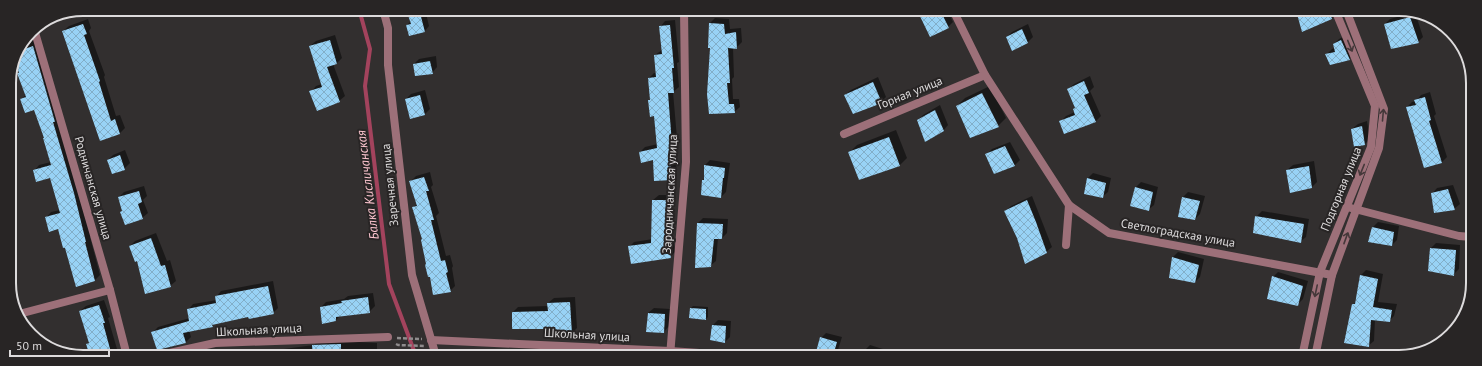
<svg xmlns="http://www.w3.org/2000/svg" width="1482" height="366" viewBox="0 0 1482 366" font-family="'PT Sans',sans-serif">
	<defs>
		<pattern id="building-cross-hatch" width="8" height="8" patternUnits="userSpaceOnUse"><rect width="8" height="8" fill="#98d2f5"/><path d="M0 0l8 8M0 8l8-8" fill="none" stroke="#82aec8"/></pattern>
	</defs>
	<rect width="100%" height="100%" fill="#322f2f"/>
	<g fill="#0007">
		<polygon points="83,9 103,9 99,13 86,17"/>
		<polygon points="407,9 425,9 429,26 425,31 410,35 407,25 411,21"/>
		<polygon points="918,10 947,10 953,22 948,27 930,36"/>
		<polygon points="1302,10 1336,10 1337,13 1332,18 1303,31 1298,14"/>
		<polygon points="1415,12 1423,37 1418,42 1385,24 1390,19"/>
		<polygon points="715,18 729,19 730,29 741,28 742,42 736,48 733,48 734,77 732,79 733,99 739,99 740,107 734,112 710,113 711,47 709,47 710,23"/>
		<polygon points="88,19 91,28 89,31 105,75 104,77 116,116 120,115 125,128 119,134 101,139 63,31 69,26"/>
		<polygon points="675,20 679,62 677,63 679,87 673,92 677,138 674,141 677,174 671,179 654,158 640,152 645,147 658,144 655,115 649,101 651,99 649,78 654,73 657,73 655,55 662,50 660,27 665,21"/>
		<polygon points="1028,24 1033,37 1028,42 1012,50 1007,37 1012,32"/>
		<polygon points="31,30 91,236 90,237 100,275 95,280 66,246 58,228 46,218 51,212 60,210 51,177 34,171 39,165 51,162 45,137 35,109 21,100 26,94 16,63"/>
		<polygon points="335,35 342,58 337,63 333,64 345,96 339,101 311,92 316,86 322,84 310,46 316,41"/>
		<polygon points="1347,35 1354,54 1349,59 1327,54 1332,49 1335,48 1334,44 1339,39"/>
		<polygon points="436,56 437,67 432,73 414,64 419,59"/>
		<polygon points="1090,76 1094,87 1090,91 1101,116 1096,121 1065,133 1060,122 1066,116 1075,112 1074,109 1075,107 1068,89 1074,84"/>
		<polygon points="878,77 886,97 881,102 845,95 851,90"/>
		<polygon points="990,86 1006,118 998,126 957,106 965,98"/>
		<polygon points="425,90 430,109 424,115 406,99 411,94"/>
		<polygon points="1430,92 1436,114 1434,116 1447,157 1442,162 1425,167 1407,107 1412,102 1416,101 1421,95"/>
		<polygon points="940,105 948,125 943,131 918,120 923,115"/>
		<polygon points="1367,121 1370,139 1365,144 1352,129 1358,124"/>
		<polygon points="896,130 907,158 899,166 849,153 857,145"/>
		<polygon points="1010,142 1020,160 1015,165 995,173 986,155 992,149"/>
		<polygon points="125,150 130,163 124,169 108,160 113,155"/>
		<polygon points="710,160 730,163 726,192 721,197 703,180 705,178 705,165"/>
		<polygon points="1314,161 1317,182 1312,187 1287,170 1293,165"/>
		<polygon points="430,172 433,185 431,187 439,213 436,216 446,256 450,255 453,266 452,268 455,286 450,291 427,264 423,239 414,207 417,204 411,181 416,176"/>
		<polygon points="1093,173 1111,178 1108,192 1102,197 1085,193 1088,178"/>
		<polygon points="1141,182 1158,187 1154,205 1148,210 1136,187"/>
		<polygon points="1453,185 1460,204 1454,209 1432,194 1437,188"/>
		<polygon points="144,186 147,196 143,200 148,213 142,218 123,211 119,197 124,192"/>
		<polygon points="1188,192 1205,196 1200,214 1195,219 1179,216 1183,197"/>
		<polygon points="659,195 673,195 673,221 671,223 675,252 670,257 629,247 634,242 653,239 653,200"/>
		<polygon points="1032,196 1052,247 1046,252 1014,229 1006,211 1011,206"/>
		<polygon points="1262,211 1309,219 1306,237 1300,242 1256,217"/>
		<polygon points="703,218 728,219 727,233 722,238 718,238 716,261 710,266 696,267 698,223"/>
		<polygon points="1378,222 1399,226 1397,240 1392,245 1373,227"/>
		<polygon points="156,233 167,261 170,260 176,281 170,286 137,260 130,246 135,241"/>
		<polygon points="1436,243 1460,245 1459,269 1454,274 1431,248"/>
		<polygon points="1178,252 1204,259 1200,277 1195,282 1173,257"/>
		<polygon points="1366,270 1383,274 1378,302 1397,304 1394,316 1389,321 1375,319 1374,341 1368,346 1353,305 1357,301 1361,275"/>
		<polygon points="1278,272 1308,281 1303,299 1297,305 1273,277"/>
		<polygon points="273,281 278,308 273,313 249,316 215,323 212,326 189,330 191,337 186,342 157,349 153,332 158,327 190,318 188,310 193,304 217,300 216,297 221,291"/>
		<polygon points="373,293 375,306 369,312 341,315 336,320 321,307 326,302 344,299 348,296"/>
		<polygon points="575,297 577,328 572,333 550,328 513,312 518,307 548,306 548,303 554,298"/>
		<polygon points="104,300 110,317 108,318 117,349 112,354 113,356 91,356 87,344 90,341 80,311 86,306"/>
		<polygon points="693,306 708,307 708,317 706,319 690,317 691,308"/>
		<polygon points="654,308 670,309 669,326 664,332 648,313"/>
		<polygon points="718,320 731,321 730,337 725,342 713,325"/>
		<polygon points="826,333 842,337 836,356 816,356 821,338"/>
		<polygon points="319,340 377,343 377,356 271,356 276,350 314,345"/>
		<polygon points="870,345 886,350 884,356 863,356 865,350"/>
		<polygon points="531,349 546,350 545,356 525,356"/>
	</g>
	<g fill="none" stroke-linecap="round" stroke-linejoin="round">
		<polyline stroke="#a3435d" stroke-width="4" points="359,9 370,49 365,86 389,284 416,356"/>
	</g>
	<g fill="url(#building-cross-hatch)">
		<polygon points="406,9 419,9 425,32 409,36 406,25 411,24"/>
		<polygon points="917,10 940,10 949,28 930,37"/>
		<polygon points="1306,10 1329,10 1332,19 1302,32 1297,14"/>
		<polygon points="1410,17 1419,43 1391,49 1384,24"/>
		<polygon points="709,23 724,24 725,34 736,32 737,49 728,48 730,83 727,83 729,104 734,104 735,113 709,114 707,94 710,48 708,48"/>
		<polygon points="83,24 87,34 84,35 100,81 99,82 111,121 115,119 120,134 100,141 62,31"/>
		<polygon points="670,25 674,68 672,68 674,93 668,93 672,144 669,144 672,180 654,181 653,160 641,163 639,152 657,148 654,116 650,117 648,100 650,100 648,78 656,77 654,55 662,54 659,26"/>
		<polygon points="1022,29 1028,43 1012,51 1006,37"/>
		<polygon points="330,40 337,64 327,67 340,102 317,111 309,91 322,87 309,46"/>
		<polygon points="1341,40 1350,60 1330,65 1325,54 1335,52 1333,44"/>
		<polygon points="33,46 55,122 53,122 74,193 86,242 85,242 95,281 76,287 65,248 63,248 58,229 49,232 45,217 60,213 50,178 36,182 33,170 51,165 43,138 44,138 34,110 25,113 20,99 26,97 17,73 19,73 16,64 22,50"/>
		<polygon points="430,61 433,74 415,76 413,64"/>
		<polygon points="1084,81 1089,93 1084,95 1096,122 1064,134 1059,121 1075,115 1073,109 1075,108 1067,89"/>
		<polygon points="873,82 882,103 853,114 844,95"/>
		<polygon points="982,93 999,127 970,138 956,106"/>
		<polygon points="420,95 425,115 410,119 405,99"/>
		<polygon points="1425,97 1431,120 1429,121 1442,163 1424,168 1406,107 1416,105 1414,100"/>
		<polygon points="935,110 944,131 925,142 917,120"/>
		<polygon points="1362,126 1365,145 1354,147 1351,129"/>
		<polygon points="889,137 900,166 859,180 848,152"/>
		<polygon points="1005,146 1015,166 994,174 985,154"/>
		<polygon points="120,155 125,170 112,174 107,160"/>
		<polygon points="704,165 725,168 724,178 723,178 721,198 701,195 702,180 704,180"/>
		<polygon points="1309,166 1312,188 1290,193 1286,170"/>
		<polygon points="424,177 429,191 426,191 434,220 431,220 441,261 445,260 448,272 446,273 451,292 433,295 430,277 428,277 425,265 426,264 421,240 422,239 412,207 417,206 409,181"/>
		<polygon points="1087,178 1106,183 1103,198 1084,194"/>
		<polygon points="1135,187 1153,192 1149,211 1130,206"/>
		<polygon points="1448,189 1455,210 1434,213 1431,193"/>
		<polygon points="139,191 142,202 138,204 143,219 125,225 120,212 122,211 118,197"/>
		<polygon points="1182,197 1200,201 1195,220 1178,217"/>
		<polygon points="652,200 669,200 668,227 666,227 671,258 631,264 628,246 651,243"/>
		<polygon points="1027,200 1036,222 1047,253 1025,264 1017,238 1004,211"/>
		<polygon points="1255,216 1304,224 1301,243 1253,233"/>
		<polygon points="697,223 723,224 722,239 714,239 711,267 695,268"/>
		<polygon points="1372,227 1394,232 1392,246 1368,242"/>
		<polygon points="151,238 161,266 165,265 171,287 145,294 137,261 135,262 129,246"/>
		<polygon points="1430,248 1456,250 1454,276 1428,271"/>
		<polygon points="1172,257 1199,265 1195,283 1169,278"/>
		<polygon points="1360,275 1378,279 1373,307 1392,310 1390,322 1371,320 1369,347 1344,343 1352,304 1355,304"/>
		<polygon points="1272,276 1303,286 1298,306 1267,299"/>
		<polygon points="268,286 274,314 249,319 248,317 212,325 213,327 183,333 186,343 157,350 151,332 189,321 187,309 216,303 215,296"/>
		<polygon points="368,297 370,313 336,317 336,321 322,324 320,307 342,303 341,301"/>
		<polygon points="570,302 572,334 549,336 549,329 512,329 512,312 548,311 547,303"/>
		<polygon points="99,305 105,323 103,323 112,356 90,356 86,344 89,343 79,311"/>
		<polygon points="690,308 706,309 706,320 689,318"/>
		<polygon points="648,313 665,314 664,333 646,332"/>
		<polygon points="712,325 726,326 725,343 710,340"/>
		<polygon points="820,337 837,342 833,356 815,356"/>
		<polygon points="341,344 341,356 313,356 312,345"/>
	</g>
	<g fill="none" stroke-linecap="round" stroke-linejoin="round">
		<g stroke="#8f8c8d" stroke-width="2.5" stroke-dasharray="4 2" stroke-linecap="butt">
			<polyline points="397,338 422,339"/>
			<polyline points="396,344 398,345 424,346"/>
		</g>
		<g stroke="#9d7079" stroke-width="8">
			<polyline points="383,9 388,28 388,65 412,275 436,356"/>
			<polyline points="953,10 985,75 1069,205 1109,233 1332,275"/>
			<polyline points="34,29 110,290 127,356"/>
			<polyline points="844,134 985,75"/>
			<polyline points="1347,207 1459,236 1472,237"/>
			<polyline points="1066,245 1069,205"/>
			<polyline points="19,314 110,290"/>
			<polyline points="431,340 670,351 743,356"/>
			<polyline points="156,356 215,343 388,337"/>
			<polyline points="670,356 686,162 684,10"/>
		</g>
		<g stroke="#9d7079" stroke-width="8">
			<polyline points="1302,357 1320,272 1371,147 1375,106 1335,10"/>
			<polyline points="1315,357 1332,275 1379,148 1384,109 1346,10"/>
		</g>
	</g>
	<defs><path id="oneway-shaft" d="M-6 0H5M1.5-3L5.5 0L1.5 3" fill="none" stroke-width="1.6" stroke-linecap="round" stroke-linejoin="round"/></defs>
	<g stroke="#45383a">
		<use href="#oneway-shaft" transform="translate(1350 46) rotate(68)"/>
		<use href="#oneway-shaft" transform="translate(1383 115) rotate(-85)"/>
		<use href="#oneway-shaft" transform="translate(1362 170) rotate(112)"/>
		<use href="#oneway-shaft" transform="translate(1346 238) rotate(-70)"/>
		<use href="#oneway-shaft" transform="translate(1316 291) rotate(102)"/>
	</g>
	<g text-anchor="middle" stroke-width="4" stroke-linejoin="round" paint-order="stroke">
		<g font-size="12" fill="#dddbdc" stroke="#282525">
			<text transform="translate(910 93) rotate(-22)" y="4">Горная улица</text>
			<text transform="translate(390 185) rotate(-96)" y="4">Заречная улица</text>
			<text transform="translate(93 188) rotate(74)" y="4">Родничанская улица</text>
			<text transform="translate(1341 189) rotate(-68)" y="4">Подгорная улица</text>
			<text transform="translate(670 194) rotate(-87)" y="4">Зародничанская улица</text>
			<text transform="translate(1178 233) rotate(10)" y="4">Светлоградская улица</text>
			<text transform="translate(259 330) rotate(-3)" y="4">Школьная улица</text>
			<text transform="translate(587 335) rotate(3)" y="4">Школьная улица</text>
		</g>
		<g font-size="13" font-style="italic" fill="#fcc5cf" stroke="#282525">
			<text transform="translate(367 185) rotate(-97)" y="5">Балка Кисличанская</text>
		</g>
	</g>
	<path d="M0 0H1482V366H0ZM83 16H1399A67 67 0 0 1 1466 83V283A67 67 0 0 1 1399 350H83A67 67 0 0 1 16 283V83A67 67 0 0 1 83 16Z" fill="#282525" fill-rule="evenodd"/>
	<path fill="none" stroke="#dddbdc" stroke-width="2" d="M83 16H1399A67 67 0 0 1 1466 83V283A67 67 0 0 1 1399 350H83A67 67 0 0 1 16 283V83A67 67 0 0 1 83 16Z"/>
	<path d="M10 350v6h99v-6" fill="none" stroke="#dddbdc" stroke-width="2"/>
	<text x="16" y="350" font-size="12" fill="#dddbdc" stroke="#282525" stroke-width="3" paint-order="stroke">50 m</text>
</svg>
